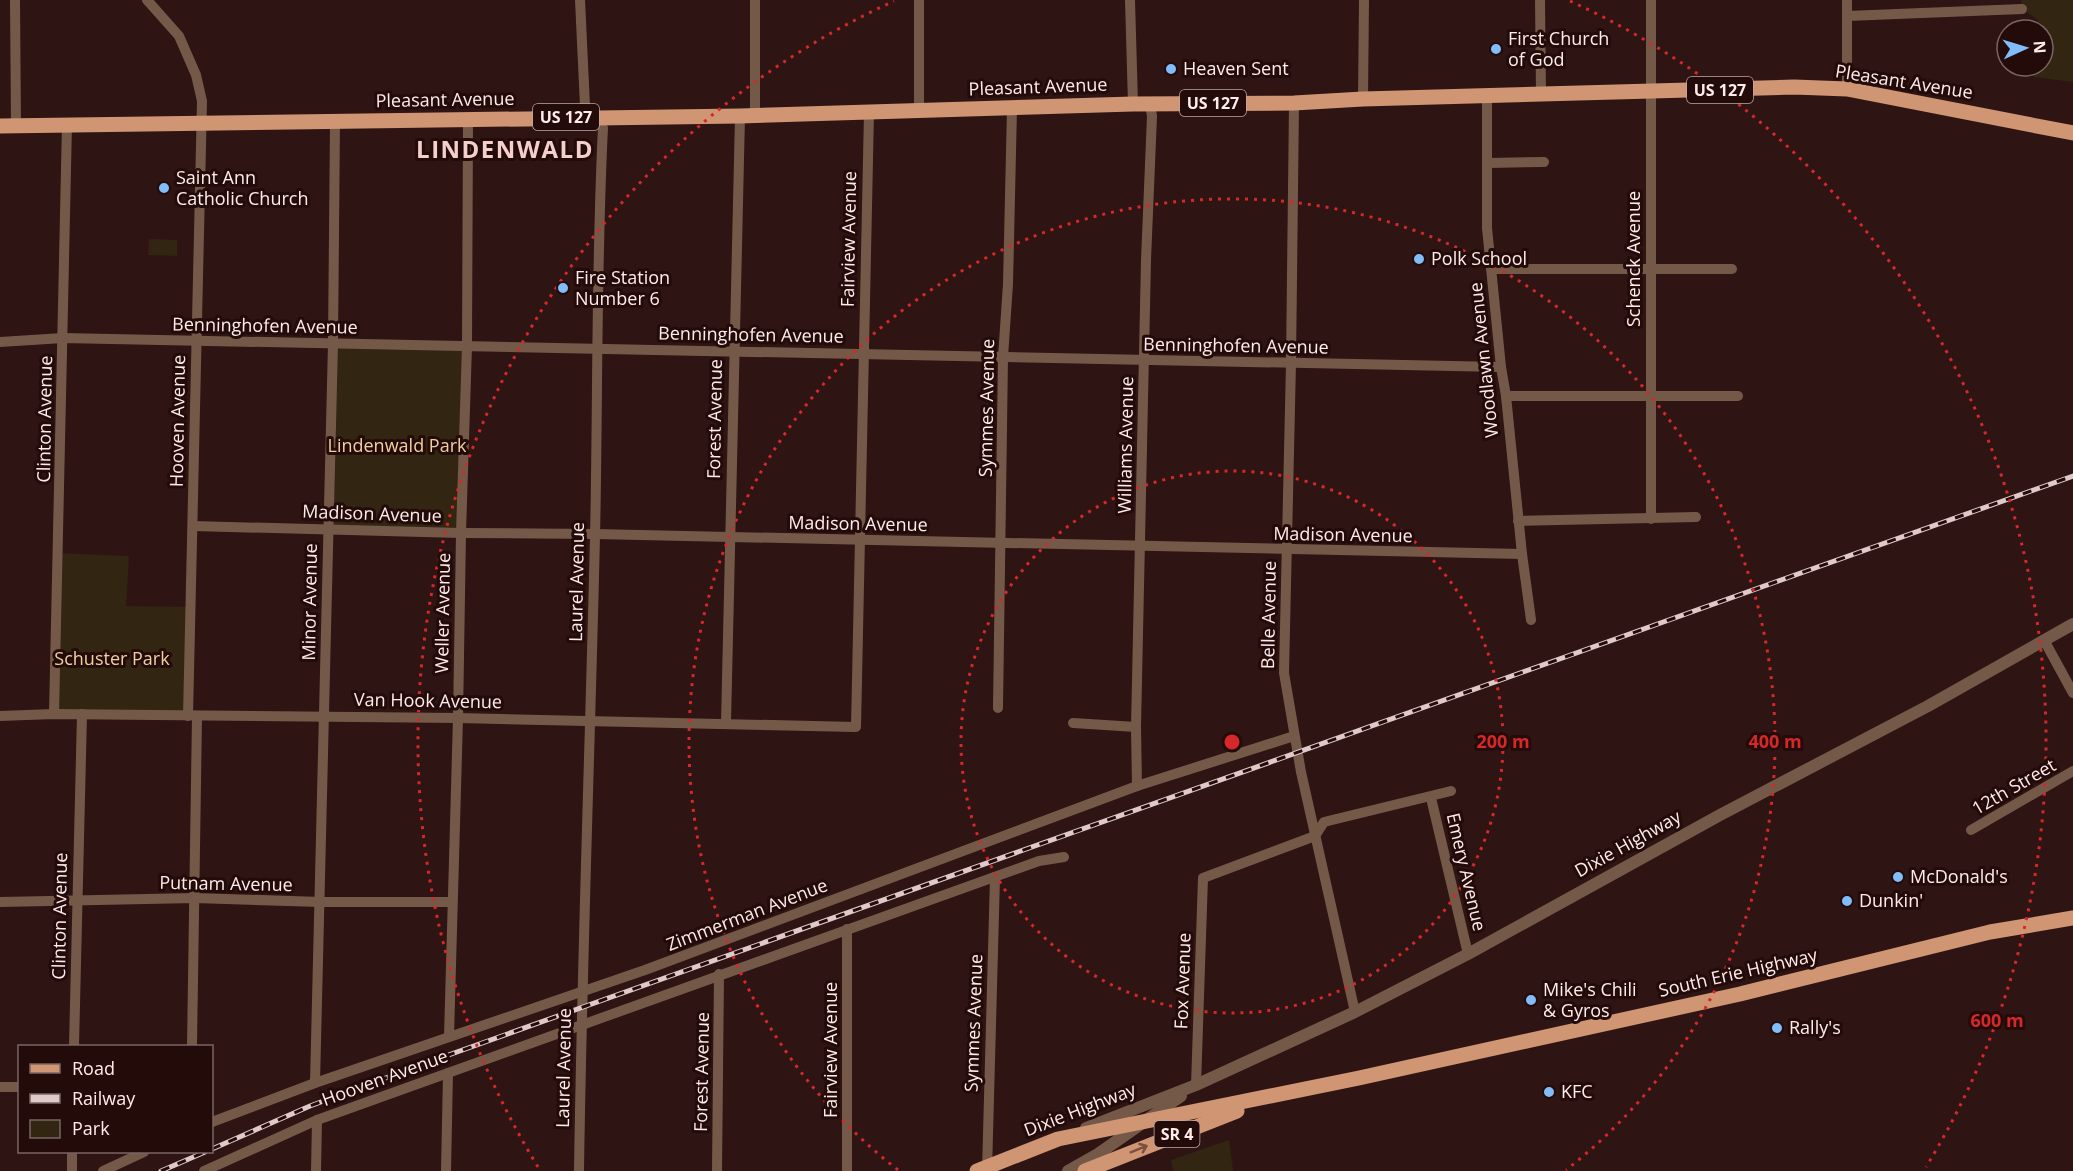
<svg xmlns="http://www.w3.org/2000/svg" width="2073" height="1171" viewBox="0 0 2073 1171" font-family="'Open Sans',sans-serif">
	<rect width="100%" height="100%" fill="#2e1413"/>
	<g fill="#322511">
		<polygon points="2021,0 2073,0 2073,82 2034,77 2035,66 2043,66 2043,30 2037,30 2038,20 2022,9"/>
		<polygon points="149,239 177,240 177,256 148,255"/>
		<polygon points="333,343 467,346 461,533 328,530"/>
		<polygon points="58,553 129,556 126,606 191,607 188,716 54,714"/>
		<polygon points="1229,1140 1233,1171 1173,1171 1171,1160"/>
	</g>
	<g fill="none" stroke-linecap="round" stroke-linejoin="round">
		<g stroke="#755948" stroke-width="10">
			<polyline points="15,0 16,126"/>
			<polyline points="147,0 179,36 196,75 202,101 188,716"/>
			<polyline points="919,0 919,110"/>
			<polyline points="1130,0 1133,104"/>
			<polyline points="1540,0 1541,94"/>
			<polyline points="1847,0 1847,89"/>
			<polyline points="1847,16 2022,9"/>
			<polyline points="1487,95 1487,228 1501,367 1506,396 1522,554 1531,620"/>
			<polyline points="1363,99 1364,0"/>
			<polyline points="1294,103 1291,363 1284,673 1301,772 1355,1012"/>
			<polyline points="755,116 755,0"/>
			<polyline points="1487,163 1544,162"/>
			<polyline points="1491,269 1732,269"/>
			<polyline points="0,342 63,338 1501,367"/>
			<polyline points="1506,396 1738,396"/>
			<polyline points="1651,519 1651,0"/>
			<polyline points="1518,521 1696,517"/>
			<polyline points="193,526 461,533 595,534 1522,554"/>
			<polyline points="2044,640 2073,693"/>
			<polyline points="998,708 1003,357 1008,284 1012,108"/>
			<polyline points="54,714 67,124"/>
			<polyline points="0,716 54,714 458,718 856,727 869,112"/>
			<polyline points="726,723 740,116"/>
			<polyline points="1073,723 1136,727"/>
			<polyline points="1137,786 1136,727 1146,260 1152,116 1150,105"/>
			<polyline points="1431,798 1468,954"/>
			<polyline points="1971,830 2073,771"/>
			<polyline points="0,902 195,898 321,902 452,902"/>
			<polyline points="847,929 847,1171"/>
			<polyline points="449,1036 458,718 461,533 467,346 468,119"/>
			<polyline points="74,1046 82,714"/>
			<polyline points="192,1046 197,716"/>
			<polyline points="315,1083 333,343 335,121"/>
			<polyline points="1196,1085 1203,878 1315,836 1324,822 1451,791"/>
			<polyline points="0,1087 20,1087"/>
			<polyline points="212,1122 315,1083 645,970 1137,786 1294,736"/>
			<polyline points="72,1171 72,1152"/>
			<polyline points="103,1171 144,1152"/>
			<polyline points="204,1171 317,1120 1039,861 1064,857"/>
			<polyline points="316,1171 317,1120"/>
			<polyline points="446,1171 448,1073"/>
			<path d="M579 1171C582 959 590 748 595 537 598 400 596 264 603 128L585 106 580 0"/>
			<polyline points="717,1171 719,974"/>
			<polyline points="987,1171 995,877"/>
		</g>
		<g stroke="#755948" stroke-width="12">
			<polyline points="1086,1128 1196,1085 1355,1012 1468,954 1720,815 1928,706 2073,624"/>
			<polyline points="1068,1171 1098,1154 1181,1096"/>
		</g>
		<g stroke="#d09573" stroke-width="15">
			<polyline points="0,126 740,116 1133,104 1294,103 1363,99 1794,87 1847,89 2073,133"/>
			<polyline points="977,1171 1058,1139 1359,1078 1740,994 1990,932 2073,918"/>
			<polyline points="1085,1171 1237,1111"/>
		</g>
		<defs>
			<g id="rail">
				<polyline points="212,1149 310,1106 426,1063 2073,476"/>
				<polyline points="161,1171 205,1152"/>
			</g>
		</defs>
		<use href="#rail" stroke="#dfcac9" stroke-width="5"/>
		<use href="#rail" stroke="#230b0a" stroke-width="3" stroke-dasharray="9" stroke-linecap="butt"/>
	</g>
	<defs><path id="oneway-shaft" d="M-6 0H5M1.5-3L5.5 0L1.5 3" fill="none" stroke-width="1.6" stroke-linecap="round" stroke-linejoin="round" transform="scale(1.5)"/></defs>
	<use stroke="#7a503e" href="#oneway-shaft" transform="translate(1139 1149) rotate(-22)"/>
	<g fill="none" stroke="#d62828" stroke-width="3" stroke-dasharray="3 6">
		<circle cx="1232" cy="742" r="271"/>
		<path d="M898 1170A543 543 0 1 1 1566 1170"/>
		<path d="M538 1167A814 814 0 0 1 894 1M1570 1A814 814 0 0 1 1926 1167"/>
	</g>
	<g fill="#80bdfa" stroke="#230b0a" stroke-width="2">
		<circle cx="1496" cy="49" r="6"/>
		<circle cx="1171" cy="69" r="6"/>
		<circle cx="164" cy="188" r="6"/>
		<circle cx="1419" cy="259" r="6"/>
		<circle cx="563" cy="288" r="6"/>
		<circle cx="1898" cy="877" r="6"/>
		<circle cx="1847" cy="901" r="6"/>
		<circle cx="1531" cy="1000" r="6"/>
		<circle cx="1777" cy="1028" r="6"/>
		<circle cx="1549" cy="1092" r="6"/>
	</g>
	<g text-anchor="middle" stroke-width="6" stroke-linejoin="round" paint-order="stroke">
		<g fill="#230b0a" stroke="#bda8a7" stroke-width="1.5">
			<rect x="1687" y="77" width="66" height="26" rx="4.5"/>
			<rect x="1180" y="90" width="66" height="26" rx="4.5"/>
			<rect x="533" y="104" width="66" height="26" rx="4.5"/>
			<rect x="1154.5" y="1121" width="45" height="26" rx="4.5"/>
		</g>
		<g font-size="16" font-weight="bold" fill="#ffebea">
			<text x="1720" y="96">US 127</text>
			<text x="1213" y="109">US 127</text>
			<text x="566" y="123">US 127</text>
			<text x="1177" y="1140">SR 4</text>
		</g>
		<g font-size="18" fill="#ffebea" stroke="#230b0a" text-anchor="start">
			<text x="1508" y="45">First Church<tspan x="1508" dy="21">of God</tspan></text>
			<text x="1183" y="75">Heaven Sent</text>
			<text x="176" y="184">Saint Ann<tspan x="176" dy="21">Catholic Church</tspan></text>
			<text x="1431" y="265">Polk School</text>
			<text x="575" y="284">Fire Station<tspan x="575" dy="21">Number 6</tspan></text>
			<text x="1910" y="883">McDonald's</text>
			<text x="1859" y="907">Dunkin'</text>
			<text x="1543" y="996">Mike's Chili<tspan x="1543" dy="21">&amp; Gyros</tspan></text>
			<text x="1789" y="1034">Rally's</text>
			<text x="1561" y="1098">KFC</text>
		</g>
		<g font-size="18" fill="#ffebea" stroke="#230b0a">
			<text transform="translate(1904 82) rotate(9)" y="6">Pleasant Avenue</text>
			<text transform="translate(1038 87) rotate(-2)" y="6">Pleasant Avenue</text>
			<text transform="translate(445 100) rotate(-1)" y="6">Pleasant Avenue</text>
			<text transform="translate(849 239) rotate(-89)" y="6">Fairview Avenue</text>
			<text transform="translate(1634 259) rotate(-90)" y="6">Schenck Avenue</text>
			<text transform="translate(265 326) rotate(1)" y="6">Benninghofen Avenue</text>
			<text transform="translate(751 335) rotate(1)" y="6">Benninghofen Avenue</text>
			<text transform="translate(1236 346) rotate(1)" y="6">Benninghofen Avenue</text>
			<text transform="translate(1484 360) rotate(-96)" y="6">Woodlawn Avenue</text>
			<text transform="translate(987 408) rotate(-89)" y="6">Symmes Avenue</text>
			<text transform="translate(45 419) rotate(-89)" y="6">Clinton Avenue</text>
			<text transform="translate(715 419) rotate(-89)" y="6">Forest Avenue</text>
			<text transform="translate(178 421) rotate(-89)" y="6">Hooven Avenue</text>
			<text transform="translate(1126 445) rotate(-89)" y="6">Williams Avenue</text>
			<text transform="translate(372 514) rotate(2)" y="6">Madison Avenue</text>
			<text transform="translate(858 524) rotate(1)" y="6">Madison Avenue</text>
			<text transform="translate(1343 535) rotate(1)" y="6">Madison Avenue</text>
			<text transform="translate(577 582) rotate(-89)" y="6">Laurel Avenue</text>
			<text transform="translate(310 602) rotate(-89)" y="6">Minor Avenue</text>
			<text transform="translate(443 613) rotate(-89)" y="6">Weller Avenue</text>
			<text transform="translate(1269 615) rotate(-89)" y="6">Belle Avenue</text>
			<text transform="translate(428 701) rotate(1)" y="6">Van Hook Avenue</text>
			<text transform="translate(2014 787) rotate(-30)" y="6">12th Street</text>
			<text transform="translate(1628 844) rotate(-29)" y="6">Dixie Highway</text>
			<text transform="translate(1466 872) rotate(77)" y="6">Emery Avenue</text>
			<text transform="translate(226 884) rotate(1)" y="6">Putnam Avenue</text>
			<text transform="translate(747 915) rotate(-21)" y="6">Zimmerman Avenue</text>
			<text transform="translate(60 916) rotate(-89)" y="6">Clinton Avenue</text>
			<text transform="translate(1738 973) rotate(-13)" y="6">South Erie Highway</text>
			<text transform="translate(1183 981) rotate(-88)" y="6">Fox Avenue</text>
			<text transform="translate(974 1023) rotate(-88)" y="6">Symmes Avenue</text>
			<text transform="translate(831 1050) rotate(-90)" y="6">Fairview Avenue</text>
			<text transform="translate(564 1068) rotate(-89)" y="6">Laurel Avenue</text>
			<text transform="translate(702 1072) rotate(-89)" y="6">Forest Avenue</text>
			<text transform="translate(385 1078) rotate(-20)" y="6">Hooven Avenue</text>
			<text transform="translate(1080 1110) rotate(-21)" y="6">Dixie Highway</text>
		</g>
		<g font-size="18" fill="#efd0a1" stroke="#230b0a">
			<text x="397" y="452">Lindenwald Park</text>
			<text x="112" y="665">Schuster Park</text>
		</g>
		<g font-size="24" font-weight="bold" letter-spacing="1.5" fill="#f4cfcc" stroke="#230b0a">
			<text x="505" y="158">LINDENWALD</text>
		</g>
	</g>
	<circle cx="1232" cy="742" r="9" fill="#d62828" stroke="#230b0a" stroke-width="3"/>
	<g font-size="18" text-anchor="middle" font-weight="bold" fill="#d62828" stroke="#230b0a" stroke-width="6" stroke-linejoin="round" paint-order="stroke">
		<text x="1503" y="748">200 m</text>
		<text x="1775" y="748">400 m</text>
		<text x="1997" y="1027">600 m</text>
	</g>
	<rect x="18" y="1045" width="195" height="108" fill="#230b0a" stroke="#7b6564" stroke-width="1.5"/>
	<rect x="30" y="1064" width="30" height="9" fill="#d09573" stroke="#7b6564" stroke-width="1.5"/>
	<text x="72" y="1075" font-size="18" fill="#ffebea">Road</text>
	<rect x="30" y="1094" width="30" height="9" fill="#dfcac9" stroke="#7b6564" stroke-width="1.5"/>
	<text x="72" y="1105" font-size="18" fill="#ffebea">Railway</text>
	<rect x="30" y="1120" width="30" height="18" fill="#322511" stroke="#7b6564" stroke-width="1.5"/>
	<text x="72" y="1135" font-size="18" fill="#ffebea">Park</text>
	<g transform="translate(2025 48) rotate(86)"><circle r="28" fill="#230b0a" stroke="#7b6564" stroke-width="1.5"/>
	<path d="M0-4.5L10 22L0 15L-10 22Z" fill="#80bdfa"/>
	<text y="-9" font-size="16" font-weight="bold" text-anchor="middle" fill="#ffebea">N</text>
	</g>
</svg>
